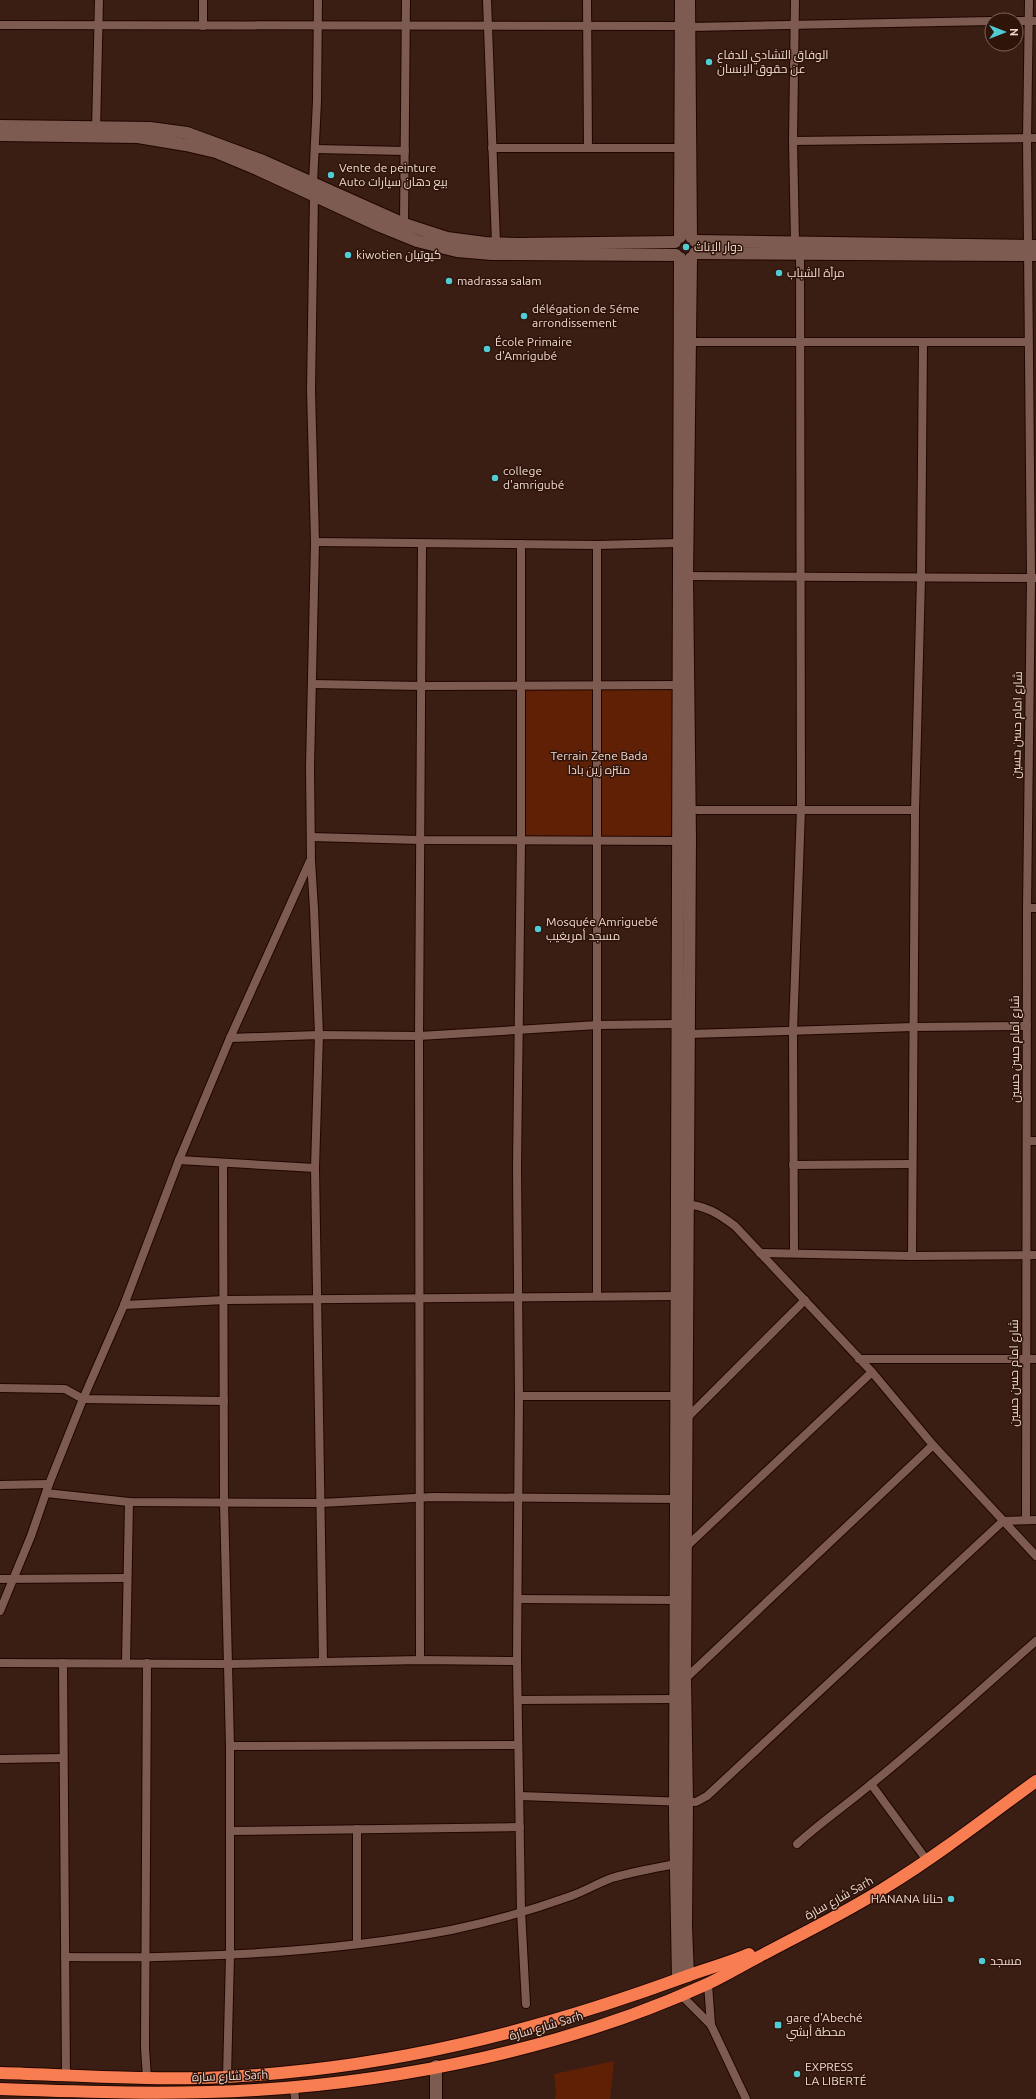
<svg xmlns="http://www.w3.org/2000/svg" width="1036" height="2099" viewBox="0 0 1036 2099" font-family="Ubuntu,Cairo,sans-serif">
	<rect width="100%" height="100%" fill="#3a1e13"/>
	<g fill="#5f2006">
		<polygon points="679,685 679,841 521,841 520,686"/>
		<polygon points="614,2061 610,2099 555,2099 556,2093 554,2074"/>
	</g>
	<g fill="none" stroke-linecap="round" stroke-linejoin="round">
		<defs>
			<g id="street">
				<polyline points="487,0 496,243"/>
				<polyline points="587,0 588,148"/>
				<polyline points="1016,21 1036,21"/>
				<polyline points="0,25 681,26"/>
				<polyline points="203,26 203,0"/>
				<polyline points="690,27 992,21"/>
				<polyline points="96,131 99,0"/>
				<polyline points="793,141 1036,138"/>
				<polyline points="492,148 680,148"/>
				<polyline points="316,149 405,151"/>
				<polyline points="313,183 317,101 318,0"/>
				<polyline points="314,195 311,390 315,542 310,767 311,861 314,909 319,1035 315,1168 323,1662"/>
				<polyline points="404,224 406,0"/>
				<polyline points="689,342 1028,342"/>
				<polyline points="315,542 597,545 678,543"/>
				<polyline points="521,544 521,841 517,1168 519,1396 517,1661 521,1911 526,2004"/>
				<polyline points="597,545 597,1295"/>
				<polyline points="683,576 1035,578"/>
				<polyline points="312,684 421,686 679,685"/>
				<polyline points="690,810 915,810"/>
				<polyline points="311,837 420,840 679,841"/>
				<polyline points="1027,908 1036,908"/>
				<polyline points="689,1034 913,1027 1027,1026"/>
				<polyline points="230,1038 319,1035 419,1036 598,1025 677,1024"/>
				<polyline points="1027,1141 1036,1141"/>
				<polyline points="179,1160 315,1168"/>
				<polyline points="223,1163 224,1502 230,1746 230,1955 227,2077"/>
				<polyline points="793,1165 912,1164"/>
				<path d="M684 1204C705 1205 719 1214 735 1226L872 1372 933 1445 1036 1556"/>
				<polyline points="760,1253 912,1256 1036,1255"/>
				<polyline points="794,1253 793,1031 801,809 800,254 795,242 793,141 795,0"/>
				<polyline points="912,1256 915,810 921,578 923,342"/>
				<polyline points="124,1305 225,1300 677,1296"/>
				<polyline points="859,1359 1036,1359"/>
				<polyline points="0,1388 65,1389 83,1399 224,1401"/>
				<polyline points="519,1396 677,1396"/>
				<polyline points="688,1417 805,1300"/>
				<polyline points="0,1485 49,1484"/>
				<polyline points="46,1493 129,1502 321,1503 433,1497 677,1499"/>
				<polyline points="1026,1519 1027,908 1031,578 1027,138 1029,0"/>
				<polyline points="687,1546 872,1372"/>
				<polyline points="0,1579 126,1578"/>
				<polyline points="518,1599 676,1600"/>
				<polyline points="0,1611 31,1536 49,1484 83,1399 124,1305 179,1160 230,1038 310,861"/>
				<polyline points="420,1660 419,1036 422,544"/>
				<polyline points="0,1663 228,1664 420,1660 517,1661"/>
				<polyline points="63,1663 66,2076"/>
				<polyline points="126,1663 129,1502"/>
				<polyline points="147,1663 145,2048 147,2078"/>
				<polyline points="685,1679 933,1445"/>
				<polyline points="518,1700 676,1699"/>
				<polyline points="230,1746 518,1745"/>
				<polyline points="0,1759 63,1758"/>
				<polyline points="871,1784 923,1855"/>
				<polyline points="520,1796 687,1802 696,1802 707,1796 1003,1521 1036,1520"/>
				<polyline points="357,1829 357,1944"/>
				<polyline points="230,1831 520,1827"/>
				<path d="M797 1844C820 1823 846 1805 870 1785 927 1739 981 1689 1036 1641"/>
				<path d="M65 1957C193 1959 325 1954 451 1930 489 1922 535 1909 571 1896 585 1891 598 1883 612 1878 632 1872 654 1868 676 1864"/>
				<polyline points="708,1984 711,2025"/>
				<polyline points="681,1995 711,2025 746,2099"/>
				<polyline points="294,2087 295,2099"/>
			</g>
			<g id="secondary">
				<polyline points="689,0 691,237"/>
				<polyline points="0,126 150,128 187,133 263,161 404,224 447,238 485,243 519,244 675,242"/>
				<polyline points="0,135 138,137 186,145 216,152 257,169 380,226 417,241 457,251 492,254 676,255"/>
				<polyline points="680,237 681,0"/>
				<polyline points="695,241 1036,246"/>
				<polyline points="695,253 1036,255"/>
				<polyline points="688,1976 686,1927 687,1802 685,1679 690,839 687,577 691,258"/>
				<polyline points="678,1979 675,1816 680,258"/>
				<polyline points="436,2066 436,2099"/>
			</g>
			<g id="highway">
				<path d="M0 2073C76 2075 151 2081 227 2077 390 2068 535 2032 687 1976 708 1968 729 1963 749 1954"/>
				<path d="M0 2089C85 2092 171 2095 256 2090 405 2081 569 2047 705 1985 725 1976 744 1964 764 1954 805 1932 847 1912 886 1887 938 1855 987 1817 1036 1781"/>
			</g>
		</defs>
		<use href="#street" stroke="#200601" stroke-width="10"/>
		<use href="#secondary" stroke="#200601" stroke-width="14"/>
		<use href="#highway" stroke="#200601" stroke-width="14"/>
		<use href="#street" stroke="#7d5b50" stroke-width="8"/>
		<use href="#secondary" stroke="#7d5b50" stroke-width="12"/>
		<use href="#highway" stroke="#f87e52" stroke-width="12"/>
	</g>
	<g fill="#51ccd4" stroke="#2f140a" stroke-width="1.5">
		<circle cx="709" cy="62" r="4"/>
		<circle cx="331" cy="175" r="4"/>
		<circle cx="686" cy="247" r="4"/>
		<circle cx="348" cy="255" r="4"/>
		<circle cx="779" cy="273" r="4"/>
		<circle cx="449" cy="281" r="4"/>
		<circle cx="524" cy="316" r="4"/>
		<circle cx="487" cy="349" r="4"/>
		<circle cx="495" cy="478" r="4"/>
		<circle cx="538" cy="929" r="4"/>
		<circle cx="951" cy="1899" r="4"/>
		<circle cx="982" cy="1961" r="4"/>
		<rect x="774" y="2021" width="8" height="8" rx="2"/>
		<circle cx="797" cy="2074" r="4"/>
	</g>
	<g text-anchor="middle" stroke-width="3" stroke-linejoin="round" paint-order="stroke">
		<g font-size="12" fill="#efdbd4" stroke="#2f140a" text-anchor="start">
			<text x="717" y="59">الوفاق التشادي للدفاع<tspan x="717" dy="14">عن حقوق الإنسان</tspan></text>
			<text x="339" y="172">Vente de peinture<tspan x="339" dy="14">Auto بيع دهان سيارات</tspan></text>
			<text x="694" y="251">دوار الإناث</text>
			<text x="356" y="259">kiwotien كيوتيان</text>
			<text x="787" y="277">مرآة الشباب</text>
			<text x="457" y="285">madrassa salam</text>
			<text x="532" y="313">délégation de 5éme<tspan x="532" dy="14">arrondissement</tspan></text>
			<text x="495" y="346">École Primaire<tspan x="495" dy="14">d'Amrigubé</tspan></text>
			<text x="503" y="475">college<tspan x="503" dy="14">d'amrigubé</tspan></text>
			<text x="546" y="926">Mosquée Amriguebé<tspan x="546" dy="14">مسجد أمريغيب</tspan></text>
			<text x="943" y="1903" text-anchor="end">HANANA حنانا</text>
			<text x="990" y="1965">مسجد</text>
			<text x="786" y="2022">gare d'Abeché<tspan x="786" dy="14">محطة أبشي</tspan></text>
			<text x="805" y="2071">EXPRESS<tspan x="805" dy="14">LA LIBERTÉ</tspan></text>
		</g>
		<g font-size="12" fill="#efdbd4" stroke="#2f140a">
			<text transform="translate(1017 725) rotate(-89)" y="4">شارع امام حسن حسين</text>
			<text transform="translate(1015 1049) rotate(-90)" y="4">شارع امام حسن حسين</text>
			<text transform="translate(1014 1373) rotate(-90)" y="4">شارع امام حسن حسين</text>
			<text transform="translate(839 1898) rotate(-29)" y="4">شارع سارة Sarh</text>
			<text transform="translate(546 2026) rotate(-16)" y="4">شارع سارة Sarh</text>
			<text transform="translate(230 2076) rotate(-2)" y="4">شارع سارة Sarh</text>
		</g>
		<g font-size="12" fill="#f1d7ce" stroke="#2f140a">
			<text x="599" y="760">Terrain Zene Bada<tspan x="599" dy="14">منتزه زين بادا</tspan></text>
		</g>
	</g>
	<g transform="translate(1004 32) rotate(90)"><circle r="19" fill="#2f140a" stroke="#7c645b"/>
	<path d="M0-3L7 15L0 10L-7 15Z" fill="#51ccd4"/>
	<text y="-6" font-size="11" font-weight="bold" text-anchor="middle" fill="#efdbd4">N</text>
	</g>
</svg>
